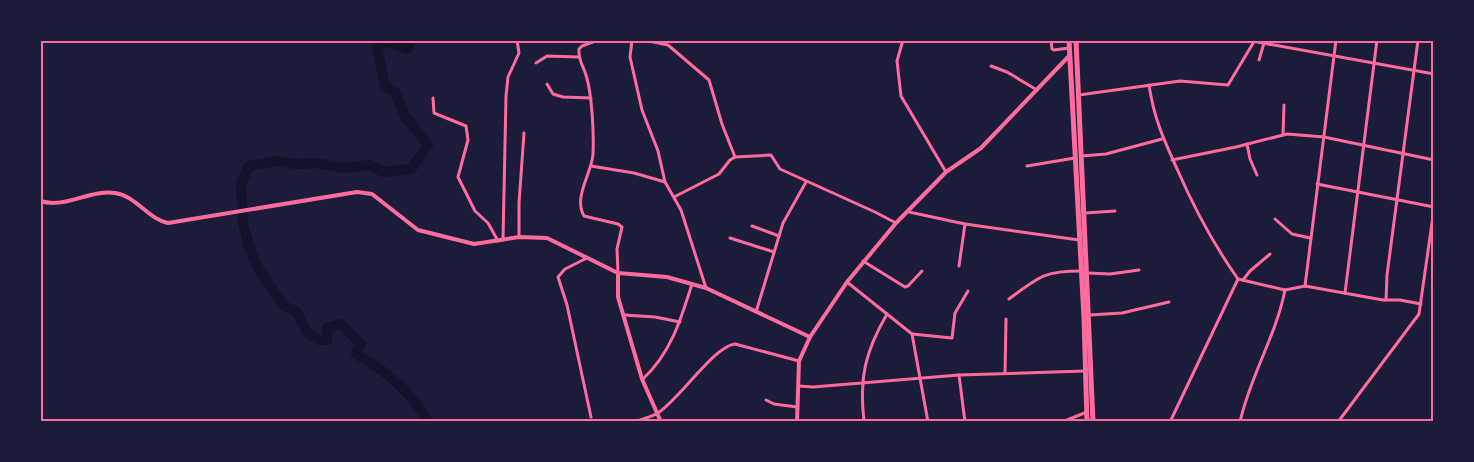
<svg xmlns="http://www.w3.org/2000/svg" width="1474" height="462" viewBox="0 0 1474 462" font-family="'Roboto Condensed',sans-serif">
	<rect width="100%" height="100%" fill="#1b1b3a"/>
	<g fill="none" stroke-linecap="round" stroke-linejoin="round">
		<path stroke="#12122b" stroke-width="10" d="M412 40 407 49 385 41 377 47 385 86 395 92 404 115 428 145 411 169 383 172 370 165 343 168 317 163 296 164 276 161 249 166 241 184 243 223 249 246 259 270 284 306 297 312 307 332 319 340H327V328L341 324 361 344 356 354C386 371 411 391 428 422"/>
		<g stroke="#ff6b9d" stroke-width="3">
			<path d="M598 40 582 46 579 49C578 60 583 65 586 75 592 94 594 133 593 154 592 173 573 197 584 216L618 224 622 227 617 249 618 273"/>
			<polyline points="632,40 630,57 642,110 658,151 665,182 681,210 706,288"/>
			<polyline points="644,40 668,45 709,80 722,124 735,157 730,160 719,174 674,197"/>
			<polyline points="903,40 897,61 901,96 946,172"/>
			<polyline points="1051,40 1052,49 1054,50 1069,48"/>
			<polyline points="1246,40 1434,74"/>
			<polyline points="1259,60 1264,43"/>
			<polyline points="536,63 547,56 579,57"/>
			<polyline points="991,66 1007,72 1037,90"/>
			<polyline points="547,84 553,94 563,97 591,98"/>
			<path d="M1149 85C1154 119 1164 140 1178 171 1195 210 1214 245 1238 279L1285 290 1305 286 1383 300H1400L1421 304"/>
			<polyline points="1079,95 1180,81 1228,85 1255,40"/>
			<polyline points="433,98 434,113 466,126 468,140 458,177 475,211 488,223 498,241"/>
			<polyline points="1283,135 1284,105"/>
			<polyline points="1247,144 1250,159 1257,175"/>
			<polyline points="1082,156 1106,154 1162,139"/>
			<polyline points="735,157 771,155 780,169 875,212 896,223"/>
			<polyline points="1172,160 1236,147 1287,134 1324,137 1434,160"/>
			<polyline points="591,166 634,173 665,182"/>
			<polyline points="1027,166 1075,158"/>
			<polyline points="1317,184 1434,207"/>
			<polyline points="909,212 965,224 1079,240"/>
			<polyline points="1085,213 1115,211"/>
			<polyline points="1275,219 1292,234 1310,238"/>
			<polyline points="752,226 779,236"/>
			<polyline points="519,237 519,203 524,133"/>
			<polyline points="730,238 774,252"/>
			<polyline points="503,240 506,96 508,77 519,53 517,40"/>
			<polyline points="587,258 565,269 558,277 567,305 591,417"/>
			<polyline points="863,261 905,287 908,286 922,271"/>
			<polyline points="959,266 965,224"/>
			<polyline points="1088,273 1110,274 1139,270"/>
			<polyline points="1243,280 1250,271 1270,254"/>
			<polyline points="847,282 912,334 928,422"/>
			<polyline points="1305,286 1336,40"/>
			<polyline points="1345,293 1377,40"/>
			<path d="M1009 299C1039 277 1043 271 1081 271"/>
			<polyline points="1386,300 1387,275 1418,40"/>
			<polyline points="756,312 783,223 806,182"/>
			<polyline points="624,315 655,317 680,322"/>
			<polyline points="1090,315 1122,313 1169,302"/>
			<polyline points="912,334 952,338 955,313 968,291"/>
			<polyline points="1005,373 1006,319"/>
			<polyline points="959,375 965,422"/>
			<path d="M643 379C671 353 681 319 692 284"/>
			<polyline points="798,386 813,387 959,375 1085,371"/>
			<polyline points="766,400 774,404 797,407"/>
			<path d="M636 422C643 418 652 417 658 413 680 399 714 346 735 344L799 361"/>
			<path d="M864 422C859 378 865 352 887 314"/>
			<polyline points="1062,422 1087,412"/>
			<polyline points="1170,422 1238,279"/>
			<path d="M1240 422C1250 376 1276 336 1285 290"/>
			<polyline points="1338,422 1419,314 1434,209"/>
		</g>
		<g stroke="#ff6b9d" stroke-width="4">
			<path d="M40 201C66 209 90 189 115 193 136 196 148 219 168 223L357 192 372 194 418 230 474 244 519 237 547 238 618 273 667 277 706 288 810 337"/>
			<polyline points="618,273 618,297 642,379 661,422"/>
			<polyline points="797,422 799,361 810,337 847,282 896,223 946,172 981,148 1069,56"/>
		</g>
		<g stroke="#ff6b9d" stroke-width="5">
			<polyline points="1069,40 1084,318 1087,422"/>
			<polyline points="1076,40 1093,422"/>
		</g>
	</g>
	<rect width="1474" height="462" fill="none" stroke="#1b1b3a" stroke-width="84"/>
	<rect x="42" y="42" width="1390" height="378" fill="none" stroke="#ff6b9d" stroke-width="2"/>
</svg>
